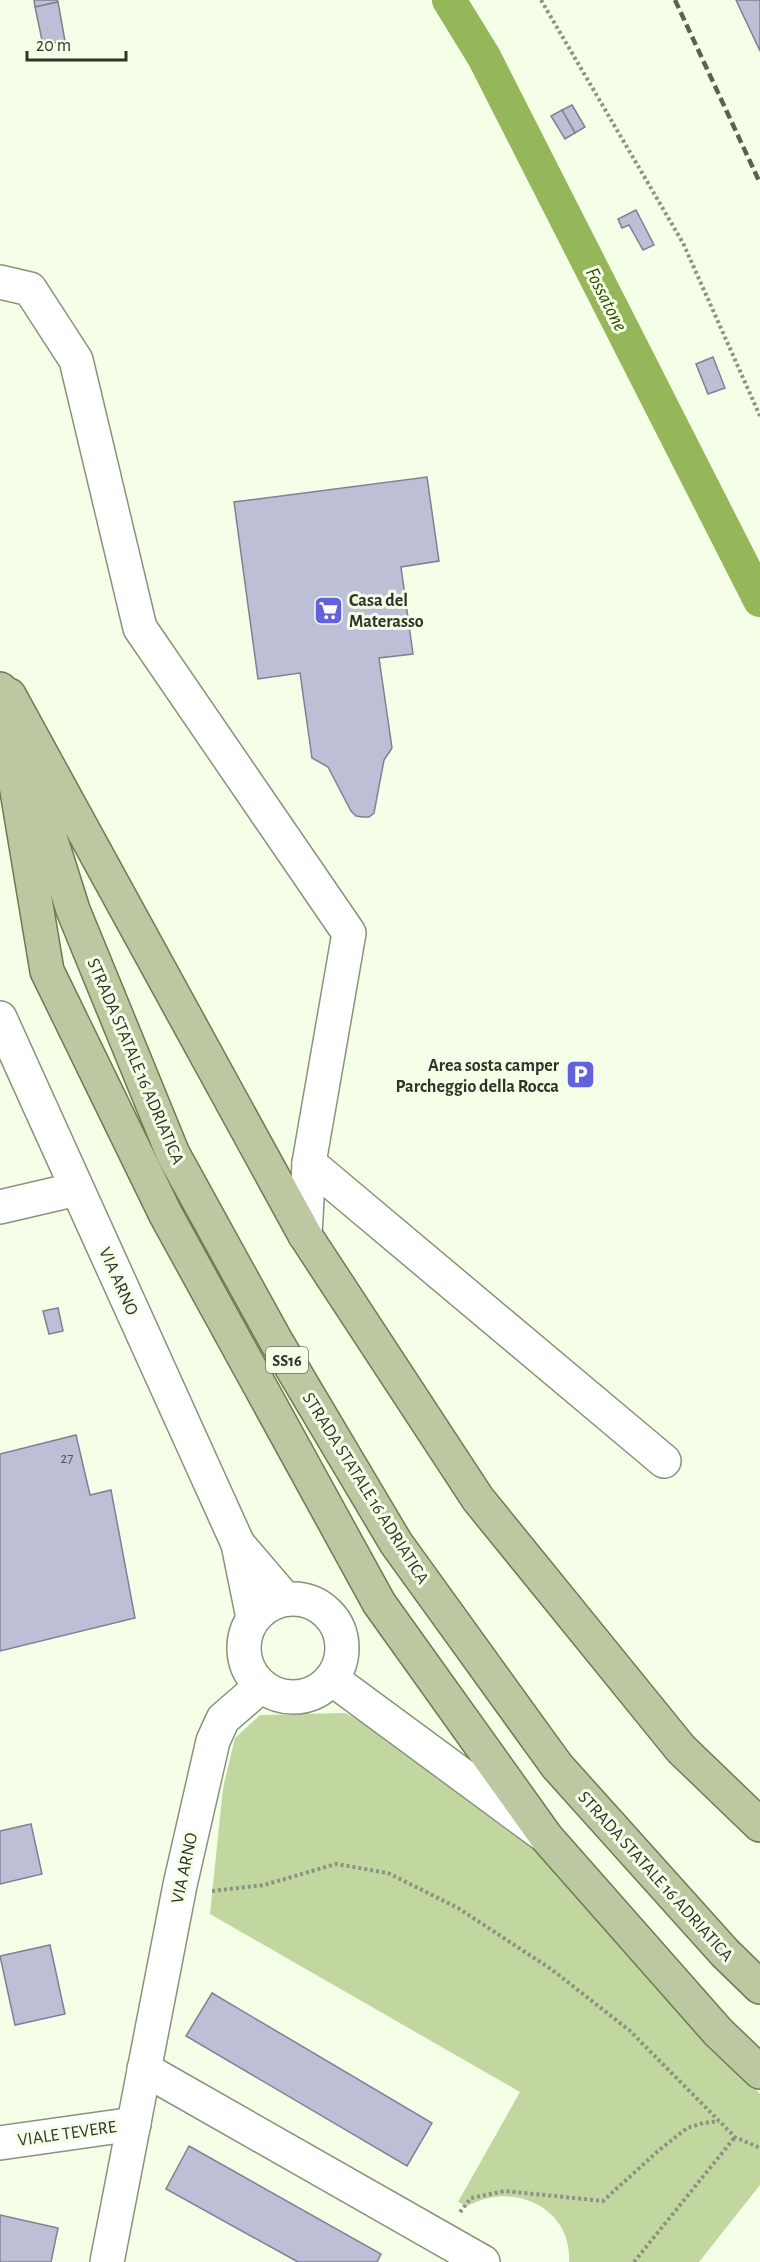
<svg xmlns="http://www.w3.org/2000/svg" width="760" height="2262" viewBox="0 0 760 2262" font-family="'Alegreya Sans',sans-serif">
	<rect width="100%" height="100%" fill="#f5fee7"/>
	<path fill="#c1d79f" d="M345 1713 377 1729 551 1855 760 2094V2185L699 2262H569C572 2217 531 2189 489 2198 482 2199 474 2203 467 2206L458 2202 520 2092 210 1914 223 1788 235 1738 260 1715Z"/>
	<g fill="none" stroke-linecap="round" stroke-linejoin="round">
		<polyline stroke="#96b65a" stroke-width="34" points="449,0 484,57 760,600"/>
	</g>
	<g fill="#bcbfd6" stroke="#7e8196" stroke-width="1.5">
		<polygon points="34,0 57,0 58,2 35,7"/>
		<polygon points="736,0 760,0 760,51"/>
		<polygon points="58,2 65,41 43,45 35,7"/>
		<polygon points="572,105 585,127 575,133 562,110"/>
		<polygon points="562,110 575,133 565,139 551,116"/>
		<polygon points="636,210 654,245 643,250 629,225 622,228 618,219"/>
		<polygon points="713,357 725,388 708,394 696,364"/>
		<polygon points="427,477 439,561 401,567 413,654 379,658 392,748 384,760 374,813 369,817 363,817 356,816 351,811 328,767 312,758 300,673 258,679 234,502"/>
		<polygon points="58,1308 63,1331 49,1334 43,1311"/>
		<polygon points="76,1435 90,1495 111,1490 135,1618 0,1651 0,1454"/>
		<polygon points="31,1824 42,1874 0,1884 0,1831"/>
		<polygon points="50,1945 65,2014 15,2025 0,1956"/>
		<polygon points="212,1993 432,2123 407,2166 186,2036"/>
		<polygon points="189,2146 381,2254 377,2262 298,2262 166,2189"/>
		<polygon points="0,2215 58,2228 51,2262 0,2262"/>
	</g>
	<g fill="none" stroke-linecap="round" stroke-linejoin="round">
		<defs>
			<g id="minor">
				<polyline points="0,282 30,289 76,360 140,628 349,933 309,1163 305,1235"/>
				<polyline points="0,1018 238,1544"/>
				<polyline points="309,1163 664,1461"/>
				<polyline points="0,1207 77,1189"/>
				<circle cx="293" cy="1648" r="49"/>
				<polyline points="253,1618 238,1544 285,1599"/>
				<polyline points="332,1679 541,1833"/>
				<polyline points="144,2069 483,2262"/>
				<polyline points="0,2143 134,2124"/>
				<polyline points="107,2262 180,1885 213,1741 223,1719 261,1686"/>
			</g>
			<g id="major">
				<polyline points="0,689 47,971 166,1215 379,1603 547,1838 718,2032 760,2072"/>
				<polyline points="9,695 305,1235 478,1499 681,1749 760,1825"/>
				<polyline points="33,783 73,910 173,1154 276,1341 396,1543 557,1766 725,1953 760,1987"/>
			</g>
		</defs>
		<use href="#minor" stroke="#8a927d" stroke-width="36"/>
		<use href="#major" stroke="#6c7c4f" stroke-width="36"/>
		<g stroke="#8d9384" stroke-width="4" stroke-dasharray="3 3" stroke-linecap="butt">
			<polyline points="541,0 683,243 760,416"/>
			<polyline points="212,1891 264,1885 336,1864 388,1873 458,1908 551,1969 629,2030 735,2137 760,2148"/>
			<polyline points="460,2212 471,2198 505,2191 603,2201 658,2151 687,2128 703,2123 719,2121"/>
			<polyline points="634,2262 735,2137"/>
		</g>
		<use href="#minor" stroke="#fff" stroke-width="33"/>
		<use href="#major" stroke="#bbc8a1" stroke-width="33"/>
		<polyline stroke="#5b6054" stroke-width="4.5" stroke-dasharray="9 4.5" stroke-linecap="butt" points="675,0 760,183"/>
	</g>
	<defs>
		<symbol id="supermarket-square" viewBox="-11 -11 22 22"><rect x="-9" y="-9" width="18" height="18" rx="4" fill="#6362db" stroke="#f5fee7"/><path d="M-6-5.5h2.5l.6 2H6L4.5 2H-2.5L-4.4-4H-6ZM-1.5 3.2a1.3 1.3 0 1 0 .1 0ZM3 3.2a1.3 1.3 0 1 0 .1 0Z" fill="#fff"/></symbol>
		<symbol id="parking-square" viewBox="-11 -11 22 22"><rect x="-9" y="-9" width="18" height="18" rx="4" fill="#6362db" stroke="#f5fee7"/><path d="M-3.5-5.5H1a3.5 3.5 0 0 1 0 7H-1V5.5H-3.5ZM-1-3.4V-.6H.8a1.4 1.4 0 0 0 0-2.8Z" fill="#fff"/></symbol>
	</defs>
	<g fill-rule="evenodd">
		<use href="#supermarket-square" x="312" y="594" width="33" height="33"/>
		<use href="#parking-square" x="564" y="1058" width="33" height="33"/>
	</g>
	<g text-anchor="middle" stroke-width="6" stroke-linejoin="round" paint-order="stroke">
		<g font-size="15" fill="#525655">
			<text x="67" y="1463">27</text>
		</g>
		<rect fill="#f5fee7" stroke="#6a7063" stroke-width="1.5" x="266" y="1347" width="42" height="26" rx="4.5"/>
		<g font-size="16" font-weight="bold" fill="#2f332a">
			<text x="287" y="1366">SS16</text>
		</g>
		<g font-size="18" font-weight="bold" fill="#2f332a" stroke="#f5fee7" text-anchor="start">
			<text x="349" y="606">Casa del<tspan x="349" dy="21">Materasso</tspan></text>
			<text x="559" y="1071" text-anchor="end">Area sosta camper<tspan x="559" dy="21">Parcheggio della Rocca</tspan></text>
		</g>
		<g font-size="18" fill="#2f332a" stroke="#f5fee7">
			<text transform="translate(136 1061) rotate(67)" y="6">STRADA STATALE 16 ADRIATICA</text>
			<text transform="translate(119 1281) rotate(66)" y="6">VIA ARNO</text>
			<text transform="translate(366 1488) rotate(58)" y="6">STRADA STATALE 16 ADRIATICA</text>
			<text transform="translate(184 1868) rotate(-78)" y="6">VIA ARNO</text>
			<text transform="translate(656 1876) rotate(48)" y="6">STRADA STATALE 16 ADRIATICA</text>
			<text transform="translate(67 2133) rotate(-8)" y="6">VIALE TEVERE</text>
		</g>
		<g font-size="20" font-style="italic" fill="#324500" stroke="#f5fee7">
			<text transform="translate(607 299) rotate(63)" y="7">Fossatone</text>
		</g>
	</g>
	<path d="M27 51v9h99v-9" fill="none" stroke="#2f332a" stroke-width="3"/>
	<text x="36" y="51" font-size="18" fill="#2f332a" stroke="#f5fee7" stroke-width="4.5" paint-order="stroke">20 m</text>
</svg>
